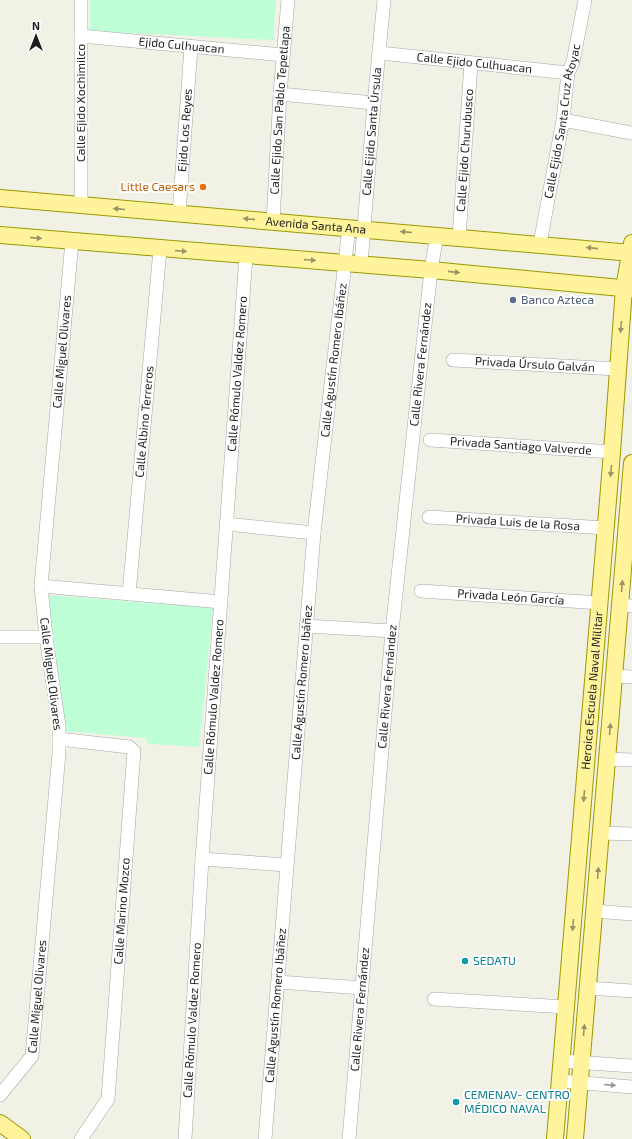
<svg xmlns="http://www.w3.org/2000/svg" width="632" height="1139" viewBox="0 0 632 1139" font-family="'Exo 2',sans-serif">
	<rect width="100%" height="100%" fill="#f1f1e5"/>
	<g fill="#beffd8">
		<polygon points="90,0 276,0 273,40 90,31"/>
		<polygon points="48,595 213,608 199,747 149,744 145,738 64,731"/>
	</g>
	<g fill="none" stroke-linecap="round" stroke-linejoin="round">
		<defs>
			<g id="minor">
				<path id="s1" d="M81 36 283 55"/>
				<path id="s2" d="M380 53 568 73"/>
				<polyline points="280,94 374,103"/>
				<polyline points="563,120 632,133"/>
				<polyline points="81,205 81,0"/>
				<path id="s3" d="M179 214 191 47"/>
				<path id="s4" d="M273 221 280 94 288 0"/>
				<path id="s5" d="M459 237 471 63"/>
				<path id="s6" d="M540 243 563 120 568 73 573 62 585 0"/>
				<path id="s7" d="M361 264 374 103 384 0"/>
				<path id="s8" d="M453 360 617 369"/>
				<path id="s9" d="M430 440 612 452"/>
				<path id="s10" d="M429 517 606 528"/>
				<polyline points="226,524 314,533"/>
				<polyline points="41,586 221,602"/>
				<path id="s11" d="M421 591 600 603"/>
				<path id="s12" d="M129 594 160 249"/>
				<polyline points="620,605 632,606"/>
				<polyline points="306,626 392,631"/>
				<polyline points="0,637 46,637"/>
				<polyline points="614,676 632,677"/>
				<polyline points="59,739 129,747 134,751 108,1099 81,1139"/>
				<polyline points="607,759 632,760"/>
				<polyline points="601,833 632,834"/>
				<polyline points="202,859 287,865"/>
				<polyline points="594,911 632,914"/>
				<polyline points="278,982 362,988"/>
				<polyline points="588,988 632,991"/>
				<polyline points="434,999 566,1007"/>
				<polyline points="561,1061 632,1066"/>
				<polyline points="560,1081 632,1087"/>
				<path id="s13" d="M0 1095 32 1056 59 753V726L46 637 41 586 72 241"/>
				<path id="s14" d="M185 1139 202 859 246 256"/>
				<path id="s15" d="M265 1139 314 533 349 227"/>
				<path id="s16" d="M349 1139 392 631 431 270 437 235"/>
			</g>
			<g id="major">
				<path id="s17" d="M0 198C211 217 421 234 632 253"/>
				<polyline points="0,235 431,270 632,289"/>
				<polyline points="0,1123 22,1139"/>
				<path id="s18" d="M555 1139 612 452 624 288 632 243"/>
				<polyline points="575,1139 632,463"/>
			</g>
		</defs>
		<use href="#minor" stroke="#a6a6a6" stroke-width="14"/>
		<use href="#major" stroke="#9b9900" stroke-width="18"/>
		<use href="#minor" stroke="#fff" stroke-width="13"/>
		<use href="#major" stroke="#fff49c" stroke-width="16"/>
	</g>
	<defs><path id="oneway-solid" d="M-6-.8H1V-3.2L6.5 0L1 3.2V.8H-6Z"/></defs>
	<g fill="#9a9464">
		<use href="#oneway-solid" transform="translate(119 209) rotate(-175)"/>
		<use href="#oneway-solid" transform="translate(249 219) rotate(-176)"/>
		<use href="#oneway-solid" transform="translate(406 232) rotate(-175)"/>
		<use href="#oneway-solid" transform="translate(36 238) rotate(5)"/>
		<use href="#oneway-solid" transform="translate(592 248) rotate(-174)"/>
		<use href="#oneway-solid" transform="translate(181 251) rotate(4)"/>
		<use href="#oneway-solid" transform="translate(310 260) rotate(4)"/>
		<use href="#oneway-solid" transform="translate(454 272) rotate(6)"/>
		<use href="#oneway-solid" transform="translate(621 327) rotate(95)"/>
		<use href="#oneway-solid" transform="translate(611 471) rotate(95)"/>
		<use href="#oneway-solid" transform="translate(622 586) rotate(-85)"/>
		<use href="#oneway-solid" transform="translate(610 729) rotate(-85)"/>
		<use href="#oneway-solid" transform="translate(584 796) rotate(95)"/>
		<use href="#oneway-solid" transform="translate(598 873) rotate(-85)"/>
		<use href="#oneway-solid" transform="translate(573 925) rotate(95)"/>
		<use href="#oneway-solid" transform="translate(584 1030) rotate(-85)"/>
	</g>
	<use fill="#9a9a9a" href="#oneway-solid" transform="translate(610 1085) rotate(5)"/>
	<circle fill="#e8710a" stroke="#fff" stroke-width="1.5" cx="203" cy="187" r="4"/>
	<circle fill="#5c6f8a" stroke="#fff" stroke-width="1.5" cx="513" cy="300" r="4"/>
	<g fill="#0f9aa8" stroke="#fff" stroke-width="1.5">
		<circle cx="465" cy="961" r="4"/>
		<circle cx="456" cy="1102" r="4"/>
	</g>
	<g text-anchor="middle" stroke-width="4" stroke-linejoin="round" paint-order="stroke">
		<g font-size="12" fill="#1f1f1f" stroke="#fff">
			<text dy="4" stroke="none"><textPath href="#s1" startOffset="101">Ejido Culhuacan</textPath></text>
			<text dy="4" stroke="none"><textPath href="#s2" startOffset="95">Calle Ejido Culhuacan</textPath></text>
			<text transform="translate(81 103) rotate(-90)" y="4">Calle Ejido Xochimilco</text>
			<text dy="4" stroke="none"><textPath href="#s4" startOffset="111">Calle Ejido San Pablo Tepetlapa</textPath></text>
			<text dy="4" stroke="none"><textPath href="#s6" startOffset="124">Calle Ejido Santa Cruz Atoyac</textPath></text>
			<text dy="4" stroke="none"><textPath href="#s3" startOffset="84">Ejido Los Reyes</textPath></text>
			<text dy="4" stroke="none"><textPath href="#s7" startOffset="133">Calle Ejido Santa Úrsula</textPath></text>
			<text dy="4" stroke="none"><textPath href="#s5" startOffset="87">Calle Ejido Churubusco</textPath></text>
			<text dy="4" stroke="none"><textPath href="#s17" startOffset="317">Avenida Santa Ana</textPath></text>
			<text dy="4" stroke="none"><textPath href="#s13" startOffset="758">Calle Miguel Olivares</textPath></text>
			<text dy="4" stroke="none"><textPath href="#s15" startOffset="782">Calle Agustín Romero Ibáñez</textPath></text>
			<text dy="4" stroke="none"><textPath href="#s16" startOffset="778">Calle Rivera Fernández</textPath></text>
			<text dy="4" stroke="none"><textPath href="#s8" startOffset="82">Privada Úrsulo Galván</textPath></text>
			<text dy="4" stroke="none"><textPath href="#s14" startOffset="767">Calle Rómulo Valdez Romero</textPath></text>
			<text dy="4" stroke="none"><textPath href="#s12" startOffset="173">Calle Albino Terreros</textPath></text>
			<text dy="4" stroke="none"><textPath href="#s9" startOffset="91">Privada Santiago Valverde</textPath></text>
			<text dy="4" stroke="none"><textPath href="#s10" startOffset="89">Privada Luis de la Rosa</textPath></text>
			<text dy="4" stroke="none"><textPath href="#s11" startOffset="90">Privada León García</textPath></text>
			<text transform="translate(51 674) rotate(83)" y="4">Calle Miguel Olivares</text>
			<text dy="4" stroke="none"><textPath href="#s15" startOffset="458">Calle Agustín Romero Ibáñez</textPath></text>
			<text dy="4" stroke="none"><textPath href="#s16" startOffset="454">Calle Rivera Fernández</textPath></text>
			<text dy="4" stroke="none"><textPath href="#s18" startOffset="450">Heroica Escuela Naval Militar</textPath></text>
			<text dy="4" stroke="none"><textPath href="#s14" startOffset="443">Calle Rómulo Valdez Romero</textPath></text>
			<text transform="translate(122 911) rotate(-86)" y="4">Calle Marino Mozco</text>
			<text dy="4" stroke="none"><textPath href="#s13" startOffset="110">Calle Miguel Olivares</textPath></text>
			<text dy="4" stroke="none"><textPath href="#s15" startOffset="134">Calle Agustín Romero Ibáñez</textPath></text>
			<text dy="4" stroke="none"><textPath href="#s16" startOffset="130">Calle Rivera Fernández</textPath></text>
			<text dy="4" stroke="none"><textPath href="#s14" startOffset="119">Calle Rómulo Valdez Romero</textPath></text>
		</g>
		<g font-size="12" fill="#c56008" stroke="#fff" text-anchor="end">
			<text x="195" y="191">Little Caesars</text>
		</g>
		<g font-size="12" fill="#4e5e75" stroke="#fff" text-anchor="start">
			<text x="521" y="304">Banco Azteca</text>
		</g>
		<g font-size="12" fill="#0d838f" stroke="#fff" text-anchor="start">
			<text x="473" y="965">SEDATU</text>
			<text x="464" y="1099">CEMENAV- CENTRO<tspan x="464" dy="14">MÉDICO NAVAL</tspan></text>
		</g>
	</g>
	<g transform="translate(36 36)" stroke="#ffffff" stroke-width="3" paint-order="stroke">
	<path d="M0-3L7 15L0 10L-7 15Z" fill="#1f1f1f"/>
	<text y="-6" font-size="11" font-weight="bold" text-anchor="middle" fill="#1f1f1f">N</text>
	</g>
</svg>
